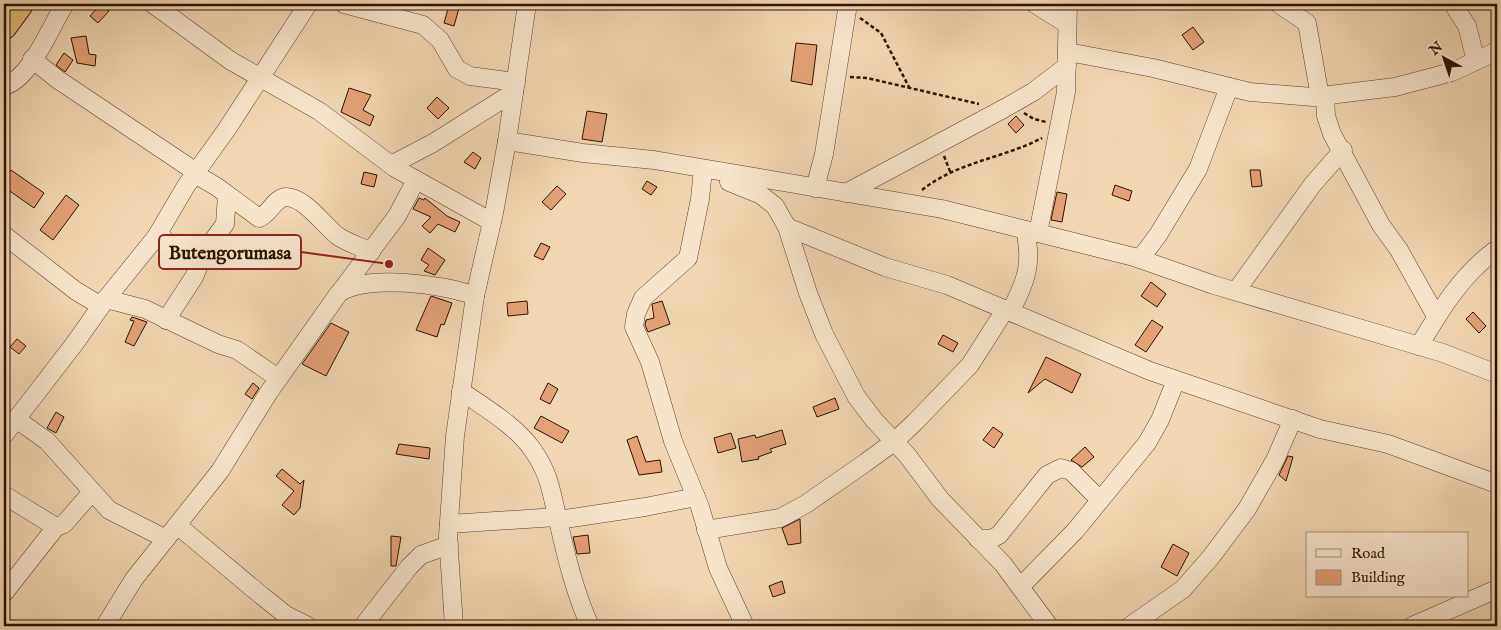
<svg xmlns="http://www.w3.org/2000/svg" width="1501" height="630" viewBox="0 0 1501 630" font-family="'IM FELL English',serif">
	<rect width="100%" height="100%" fill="#f1d7b1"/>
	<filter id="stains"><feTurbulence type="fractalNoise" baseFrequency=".004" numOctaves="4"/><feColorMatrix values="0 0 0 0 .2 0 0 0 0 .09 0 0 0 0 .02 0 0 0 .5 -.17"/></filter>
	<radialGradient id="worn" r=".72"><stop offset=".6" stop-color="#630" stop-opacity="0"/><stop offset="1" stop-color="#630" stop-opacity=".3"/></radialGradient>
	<g fill="#e4a176" stroke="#2c1200">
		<polygon points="101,4 109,11 98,23 90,16"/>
		<polygon points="449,5 459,8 454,26 444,23"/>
		<polygon points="1193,27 1204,42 1193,50 1182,35"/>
		<polygon points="86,36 89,54 96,55 95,66 77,63 71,38"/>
		<polygon points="796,43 817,45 812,85 791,81"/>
		<polygon points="64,53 73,60 65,72 56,65"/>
		<polygon points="349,88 371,95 363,110 374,116 370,126 341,112"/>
		<polygon points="437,97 449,108 438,119 427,108"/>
		<polygon points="587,111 607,114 602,142 582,139"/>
		<polygon points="1016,116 1024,125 1016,133 1008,124"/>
		<polygon points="473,152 481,158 475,169 464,162"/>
		<polygon points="11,170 44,193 34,208 4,187 4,181"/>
		<polygon points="1250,170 1260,170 1262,186 1252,187"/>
		<polygon points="364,172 377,175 374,187 361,184"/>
		<polygon points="647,181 657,187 651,195 642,189"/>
		<polygon points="1115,185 1132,191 1129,201 1112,195"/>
		<polygon points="557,186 566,194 551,210 542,202"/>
		<polygon points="1057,192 1067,194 1062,222 1051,220"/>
		<polygon points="66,195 79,205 53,240 40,230"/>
		<polygon points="419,198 424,200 425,198 447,216 460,222 455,232 438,224 430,233 422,226 431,217 413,209"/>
		<polygon points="541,243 550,247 543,260 534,256"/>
		<polygon points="428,248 445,260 435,275 424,271 429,265 421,260"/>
		<polygon points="1151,282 1166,294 1157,307 1141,296"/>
		<polygon points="431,296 452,303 444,325 441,324 437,337 416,330"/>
		<polygon points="527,301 528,314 508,316 507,303"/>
		<polygon points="662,301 670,324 648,332 645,325 646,320 654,318 652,304"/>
		<polygon points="1473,312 1486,326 1479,333 1466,319"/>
		<polygon points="132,317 147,322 134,346 125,342 134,321 130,320"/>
		<polygon points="1152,320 1163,327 1146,352 1135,345"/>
		<polygon points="331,323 349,332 326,376 302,364"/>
		<polygon points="943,335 958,343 953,352 938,344"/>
		<polygon points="17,339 26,346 19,354 10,347"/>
		<polygon points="1046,357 1081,374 1072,393 1045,379 1028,393"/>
		<polygon points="253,383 259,388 252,399 245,394"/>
		<polygon points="548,383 558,389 550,404 540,399"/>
		<polygon points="835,398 839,409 817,417 813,407"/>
		<polygon points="56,412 64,417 56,433 47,428"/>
		<polygon points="541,416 569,431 562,443 534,428"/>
		<polygon points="993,427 1003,434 994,448 983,440"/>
		<polygon points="782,430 786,444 770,449 772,452 758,457 759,459 742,462 738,439 755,435 756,438"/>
		<polygon points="731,433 736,448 718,453 714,438"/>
		<polygon points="637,436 646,462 660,460 662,472 639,475 627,440"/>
		<polygon points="399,444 430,448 429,459 396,454"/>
		<polygon points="1085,447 1094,457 1082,467 1071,460"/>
		<polygon points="1288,456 1293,457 1286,481 1279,475"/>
		<polygon points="282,469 300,484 304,480 300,508 294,515 282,505 294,491 276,476"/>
		<polygon points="800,519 801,543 788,545 782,528"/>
		<polygon points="588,535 590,553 577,554 573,537"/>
		<polygon points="391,536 401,537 396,566 391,566"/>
		<polygon points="1173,544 1189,553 1177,576 1161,567"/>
		<polygon points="782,581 785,593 773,597 769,586"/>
	</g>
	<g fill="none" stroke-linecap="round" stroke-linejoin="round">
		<defs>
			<g id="minor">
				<polyline points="153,4 231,61 319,111 395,168 492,222"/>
				<polyline points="344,4 423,25 440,40 457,69 470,76 516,82"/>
				<polyline points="1035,4 1067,24"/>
				<polyline points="1279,4 1307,23 1320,97"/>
				<polyline points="1453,4 1467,26 1476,61"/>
				<polyline points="1068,52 1153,68 1250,92 1313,97 1395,87 1452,72 1497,51"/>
				<polyline points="32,59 57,79 196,172"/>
				<path d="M4 86C31 79 51 25 65 4"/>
				<polyline points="1325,96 1326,116 1332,134 1381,225 1399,250 1436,316"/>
				<polyline points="507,141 583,153 654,160 942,209 1134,257 1214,285 1443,353 1497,374"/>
				<polyline points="391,165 433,143 514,92"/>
				<polyline points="703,169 700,199 688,258 643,298 636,314 634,327 650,362 673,441 700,507 718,568 745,626"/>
				<path d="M195 174 217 187 259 218C270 214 274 198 286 197 305 197 325 227 339 237 349 243 361 247 371 252"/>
				<polyline points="729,182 761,195 775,206 787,227 808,293 824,334 856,396 874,420 907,455 940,499 1003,564 1049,626"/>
				<polyline points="815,188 824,154 848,4"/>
				<polyline points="846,193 1005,108 1033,92 1067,66"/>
				<polyline points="787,227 885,267 947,285 1150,371 1320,429 1388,444 1497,484"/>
				<polyline points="159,233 169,245 200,262"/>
				<polyline points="1038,233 1066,92 1068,4"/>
				<polyline points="4,235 76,291 101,306"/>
				<polyline points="1140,259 1158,235 1198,169 1229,87"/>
				<polyline points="341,291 397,216 416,180"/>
				<polyline points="1236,291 1313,184 1343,150"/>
				<polyline points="106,299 145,309 218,344 237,350 278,378"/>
				<path d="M1010 312C1026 282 1033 264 1025 230"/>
				<polyline points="166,320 194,277 205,251 225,224 227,195"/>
				<path d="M1419 346C1441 309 1462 274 1497 249"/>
				<path d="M461 391C485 408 515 425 532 449 550 474 551 492 558 520 566 556 575 593 590 626"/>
				<polyline points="16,419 47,441 109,510 166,539"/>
				<polyline points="4,435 75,343 106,299 156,237 186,186 227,129 308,4"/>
				<polyline points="4,495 56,527 64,524 92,492"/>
				<polyline points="558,520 645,507 696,497"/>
				<polyline points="449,524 557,517"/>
				<polyline points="177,525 262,596 286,615 308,626"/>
				<polyline points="706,530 780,518 806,504 865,463 895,441 915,422 970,365 1005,310"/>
				<polyline points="978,539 991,539 999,535 1047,475 1061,468 1071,471 1100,500"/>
				<polyline points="1021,586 1075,531 1147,443 1160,420 1176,380"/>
				<polyline points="4,593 56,527"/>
				<path d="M105 626 134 579 220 471 269 392 339 293C365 274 446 284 475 296"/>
				<polyline points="363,626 409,567 421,555 449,545"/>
				<polyline points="454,626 448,536 455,436 475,296 494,213 507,141 527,4"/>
				<polyline points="1130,626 1183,589 1211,557 1247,509 1275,460 1293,419"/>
				<polyline points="1412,626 1497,589"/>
			</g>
			<polyline id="highway" points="4,26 20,4"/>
		</defs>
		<use href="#minor" stroke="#5d432c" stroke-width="19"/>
		<use href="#highway" stroke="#2c1200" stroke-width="28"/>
		<g stroke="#2c1200" stroke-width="2.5" stroke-dasharray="4 2.5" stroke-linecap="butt">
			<polyline points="860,18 881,33 909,87"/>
			<polyline points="850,77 867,78 979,104"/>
			<polyline points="1024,113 1034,119 1046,122"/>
			<polyline points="944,156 951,174"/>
			<path d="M922 190C957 162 1004 158 1042 138"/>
		</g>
		<use href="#minor" stroke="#f6e5cc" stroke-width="18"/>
		<use href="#highway" stroke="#e8bc78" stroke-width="26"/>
	</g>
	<path fill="none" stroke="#8f2418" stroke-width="2" d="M389 264L301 252"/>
	<circle fill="#8f2418" stroke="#f6e5cc" stroke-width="2" cx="389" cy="264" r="5"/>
	<rect fill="#f6e5cc" stroke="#8f2418" stroke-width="2" x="159" y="235" width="142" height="34" rx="5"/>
	<g font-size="19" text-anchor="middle" font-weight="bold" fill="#2c1200">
		<text x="230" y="259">Butengorumasa</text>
	</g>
	<rect width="1501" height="630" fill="none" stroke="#f1d7b1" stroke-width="20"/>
	<rect x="5" y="5" width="1491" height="620" fill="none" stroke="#2c1200" stroke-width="2.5"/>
	<rect x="10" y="10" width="1481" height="610" fill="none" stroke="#2c1200"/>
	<rect x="1306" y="532" width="162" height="65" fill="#f6e5cc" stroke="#a5917a"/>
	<rect x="1316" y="549" width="25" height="8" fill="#f6e5cc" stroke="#a5917a"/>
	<text x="1351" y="558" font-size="15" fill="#2c1200">Road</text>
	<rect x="1316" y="570" width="25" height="15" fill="#e4a176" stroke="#a5917a"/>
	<text x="1351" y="582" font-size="15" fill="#2c1200">Building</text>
	<g transform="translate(1444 58) rotate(320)" stroke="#f6e5cc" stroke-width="4" paint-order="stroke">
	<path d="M0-4L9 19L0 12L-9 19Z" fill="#2c1200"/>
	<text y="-8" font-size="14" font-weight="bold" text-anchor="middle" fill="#2c1200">N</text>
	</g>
	<rect width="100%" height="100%" filter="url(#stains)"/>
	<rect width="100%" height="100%" fill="url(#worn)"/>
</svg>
